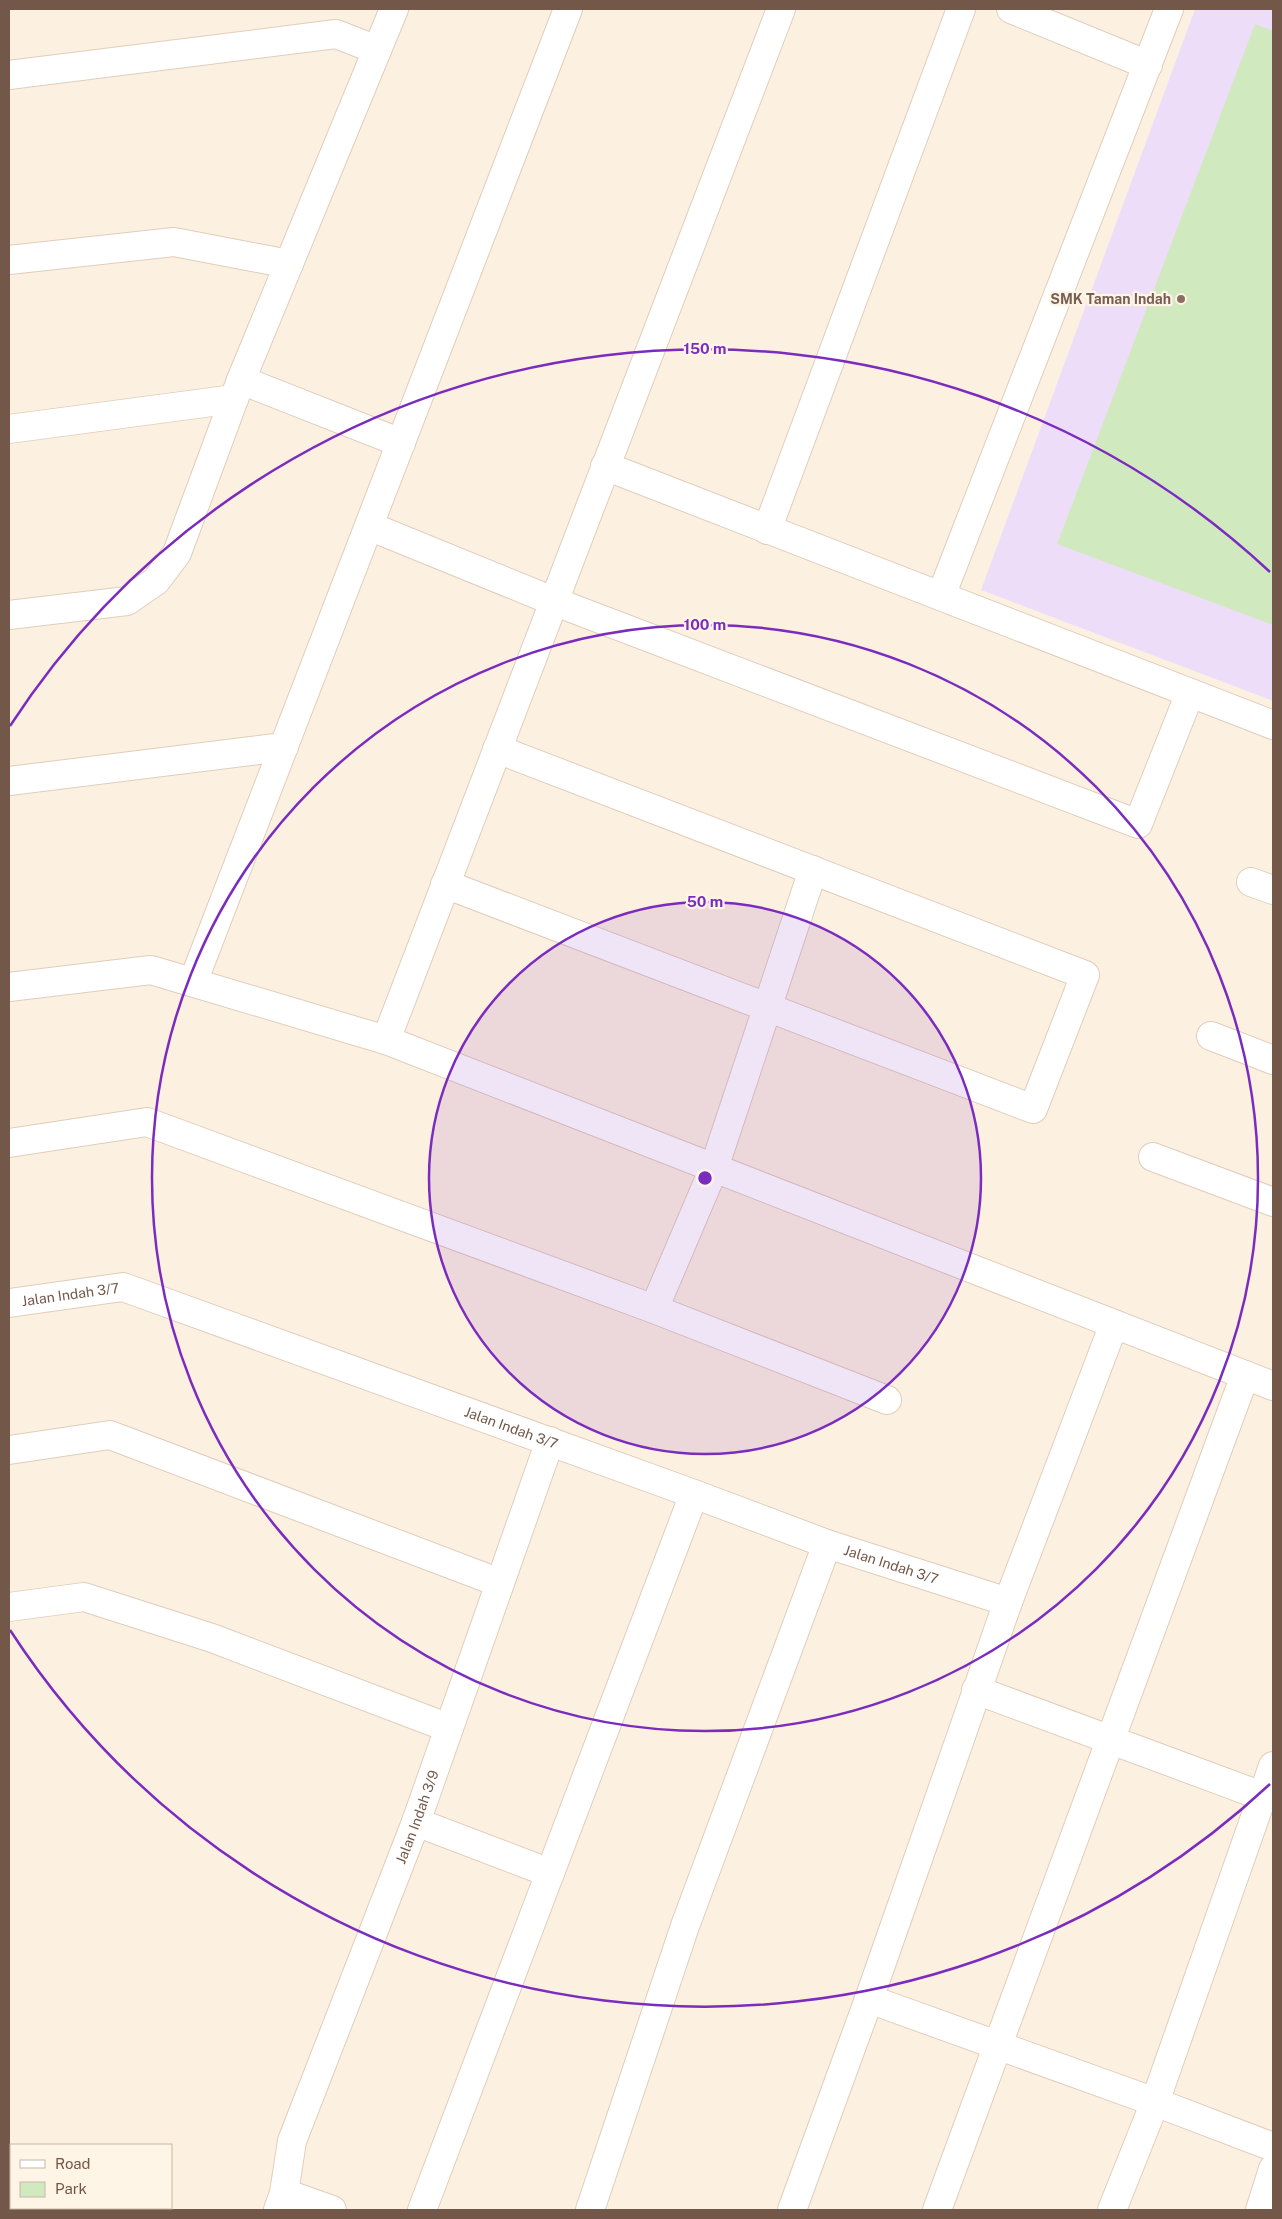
<svg xmlns="http://www.w3.org/2000/svg" width="1282" height="2219" viewBox="0 0 1282 2219" font-family="'Public Sans',sans-serif">
	<rect width="100%" height="100%" fill="#fcf1e0"/>
	<polygon fill="#eeddf8" points="1195,9 1273,9 1273,701 981,590"/>
	<polygon fill="#d1e9bf" points="1255,24 1273,31 1273,625 1057,544"/>
	<g fill="none" stroke-linecap="round" stroke-linejoin="round">
		<defs>
			<g id="minor">
				<polyline points="1011,9 1148,65"/>
				<polyline points="9,75 336,34 377,50"/>
				<polyline points="9,260 174,242 289,264"/>
				<polyline points="241,380 401,443"/>
				<polyline points="9,429 234,399"/>
				<polyline points="605,466 1273,725"/>
				<polyline points="369,526 553,601 1138,824 1190,693"/>
				<polyline points="767,530 961,9"/>
				<polyline points="941,596 1169,9"/>
				<polyline points="9,615 127,601 156,581 177,553 241,380 394,9"/>
				<polyline points="9,781 284,747"/>
				<polyline points="1251,882 1273,890"/>
				<polyline points="445,884 1033,1109 1085,975 497,749"/>
				<polyline points="193,982 568,9"/>
				<polyline points="9,987 151,970 386,1040 781,9"/>
				<polyline points="1211,1036 1273,1060"/>
				<polyline points="386,1040 1273,1386"/>
				<polyline points="9,1143 147,1122 654,1309 887,1400"/>
				<polyline points="1153,1157 1273,1202"/>
				<path id="s1" d="M9 1303 123 1287 694 1494 827 1544 1008 1602"/>
				<polyline points="654,1309 714,1168 813,870"/>
				<polyline points="9,1450 110,1435 500,1583"/>
				<polyline points="9,1607 84,1597 212,1638 449,1728"/>
				<polyline points="976,1690 1262,1796"/>
				<polyline points="416,1822 550,1873"/>
				<polyline points="869,1999 1155,2102 1273,2147"/>
				<polyline points="284,2193 332,2210"/>
				<path id="s2" d="M278 2210 284 2193 292 2141 416 1822 550 1441"/>
				<polyline points="422,2210 694,1494"/>
				<polyline points="590,2210 685,1926 827,1544"/>
				<polyline points="792,2210 869,1999 1008,1602 1114,1324"/>
				<polyline points="937,2210 1245,1375"/>
				<polyline points="1112,2210 1155,2102 1273,1766"/>
				<polyline points="1260,2210 1273,2169"/>
			</g>
		</defs>
		<use href="#minor" stroke="#e0cdbc" stroke-width="30"/>
		<use href="#minor" stroke="#fff" stroke-width="28"/>
	</g>
	<circle cx="705" cy="1178" r="276" fill="#7b2cbf" fill-opacity=".12"/>
	<g fill="none" stroke="#7b2cbf" stroke-width="2.5">
		<circle cx="705" cy="1178" r="276"/>
		<circle cx="705" cy="1178" r="553"/>
		<path d="M1270 1784A829 829 0 0 1 10 1630M10 726A829 829 0 0 1 1270 572"/>
	</g>
	<circle fill="#8d6e63" stroke="#fff5e6" stroke-width="2" cx="1181" cy="299" r="5"/>
	<g text-anchor="middle" stroke-width="4.5" stroke-linejoin="round" paint-order="stroke">
		<g font-size="14" font-weight="bold" fill="#785e54" stroke="#fff5e6" text-anchor="end">
			<text x="1171" y="304">SMK Taman Indah</text>
		</g>
		<g font-size="14" fill="#735748" stroke="#fff5e6">
			<text dy="5" stroke="none"><textPath href="#s1" startOffset="62">Jalan Indah 3/7</textPath></text>
			<text dy="5" stroke="none"><textPath href="#s1" startOffset="528">Jalan Indah 3/7</textPath></text>
			<text dy="5" stroke="none"><textPath href="#s1" startOffset="932">Jalan Indah 3/7</textPath></text>
			<text dy="5" stroke="none"><textPath href="#s2" startOffset="418">Jalan Indah 3/9</textPath></text>
		</g>
	</g>
	<circle cx="705" cy="1178" r="8" fill="#7b2cbf" stroke="#fff5e6" stroke-width="2.5"/>
	<g font-size="15" text-anchor="middle" font-weight="bold" fill="#7b2cbf" stroke="#fff5e6" stroke-width="4.5" stroke-linejoin="round" paint-order="stroke">
		<text x="705" y="354">150 m</text>
		<text x="705" y="630">100 m</text>
		<text x="705" y="907">50 m</text>
	</g>
	<rect width="1282" height="2219" fill="none" stroke="#735748" stroke-width="20"/>
	<rect x="10" y="2144" width="162" height="65" fill="#fff5e6" stroke="#c7b6a7"/>
	<rect x="20" y="2160" width="25" height="8" fill="#ffffff" stroke="#c7b6a7"/>
	<text x="55" y="2169" font-size="15" fill="#735748">Road</text>
	<rect x="20" y="2182" width="25" height="15" fill="#d1e9bf" stroke="#c7b6a7"/>
	<text x="55" y="2194" font-size="15" fill="#735748">Park</text>
</svg>
